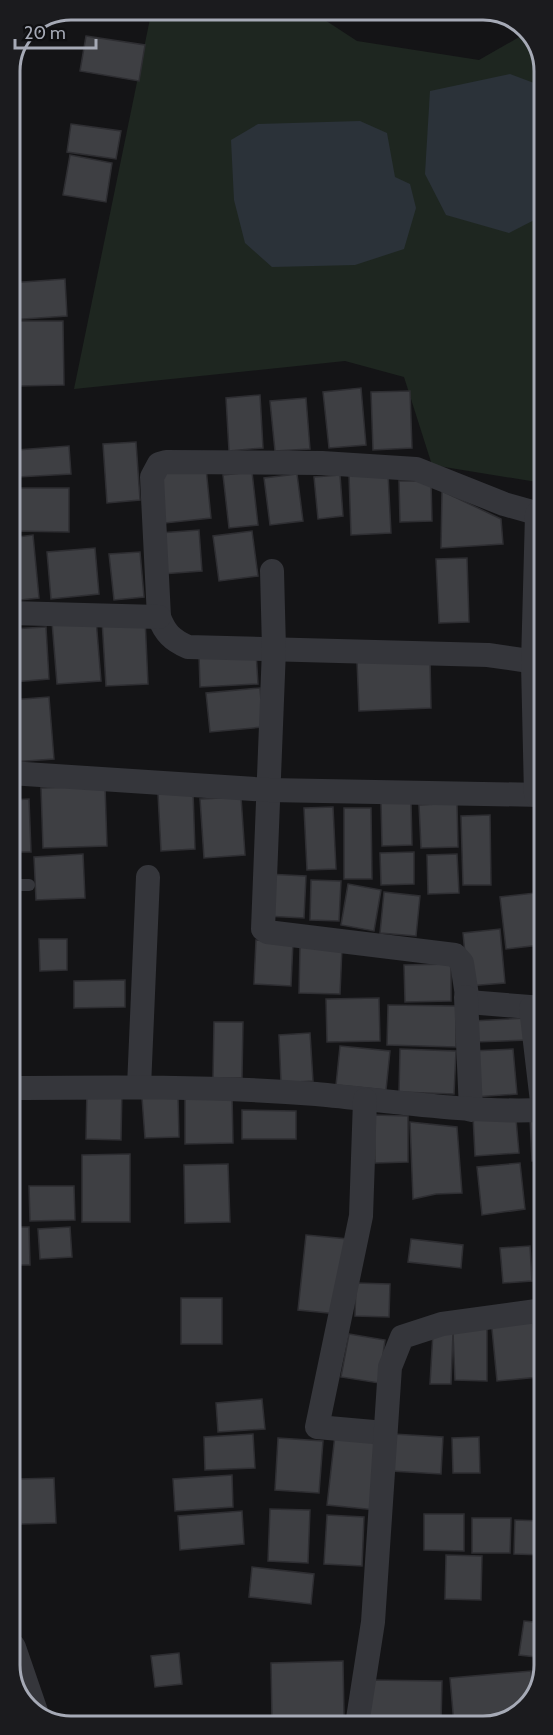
<svg xmlns="http://www.w3.org/2000/svg" width="553" height="1735" viewBox="0 0 553 1735" font-family="Cabin,sans-serif">
	<rect width="100%" height="100%" fill="#141416"/>
	<polygon fill="#1e2620" points="152,9 308,9 357,41 479,60 528,32 542,55 543,483 432,465 404,377 345,361 74,389"/>
	<g fill="#2b3239">
		<polygon points="510,74 542,86 542,216 509,233 446,215 425,174 430,91"/>
		<polygon points="360,121 387,133 395,177 410,184 416,208 404,249 355,265 272,267 245,243 234,200 231,140 258,124"/>
		<path d="M542 294V357C530 343 531 314 537 297Z"/>
	</g>
	<g fill="#3e3f43" stroke="#2e2e32" stroke-width="1.5">
		<polygon points="86,36 145,45 139,81 80,71"/>
		<polygon points="71,124 121,131 116,159 67,152"/>
		<polygon points="70,155 112,163 106,202 63,195"/>
		<polygon points="65,279 67,316 9,320 9,283"/>
		<polygon points="18,321 63,321 64,385 19,386"/>
		<polygon points="361,388 366,445 329,448 323,392"/>
		<polygon points="410,391 412,448 373,450 371,392"/>
		<polygon points="260,395 263,448 229,451 226,398"/>
		<polygon points="306,398 310,449 275,451 270,401"/>
		<polygon points="136,442 140,500 107,503 103,444"/>
		<polygon points="69,446 71,474 18,477 17,450"/>
		<polygon points="206,468 211,518 165,523 160,473"/>
		<polygon points="252,472 258,525 229,528 223,475"/>
		<polygon points="388,473 391,533 351,535 349,475"/>
		<polygon points="297,474 303,521 270,525 264,478"/>
		<polygon points="340,475 343,516 318,519 314,477"/>
		<polygon points="399,481 431,481 432,521 400,522"/>
		<polygon points="12,488 69,488 69,532 11,531"/>
		<polygon points="442,491 501,519 503,544 441,548"/>
		<polygon points="199,530 202,571 162,574 159,533"/>
		<polygon points="252,531 258,576 219,581 213,536"/>
		<polygon points="33,535 39,598 10,601 10,538"/>
		<polygon points="95,548 99,594 51,599 47,552"/>
		<polygon points="140,552 144,597 114,600 109,554"/>
		<polygon points="467,558 469,622 439,623 436,559"/>
		<polygon points="145,618 148,684 106,686 102,620"/>
		<polygon points="96,619 101,681 57,684 52,622"/>
		<polygon points="46,627 49,679 14,682 10,629"/>
		<polygon points="256,652 258,684 200,687 199,655"/>
		<polygon points="430,659 431,708 359,711 357,661"/>
		<polygon points="260,688 263,727 210,732 206,693"/>
		<polygon points="49,697 54,759 12,762 10,700"/>
		<polygon points="105,786 107,846 43,848 41,788"/>
		<polygon points="193,792 195,849 161,851 158,794"/>
		<polygon points="241,797 245,855 204,858 200,799"/>
		<polygon points="29,799 31,852 10,852 10,800"/>
		<polygon points="411,802 412,845 382,846 381,803"/>
		<polygon points="457,803 458,847 421,848 419,805"/>
		<polygon points="333,807 336,869 307,870 304,808"/>
		<polygon points="344,808 371,808 372,879 344,879"/>
		<polygon points="490,815 491,885 463,885 461,816"/>
		<polygon points="414,852 414,884 381,885 380,853"/>
		<polygon points="83,854 85,898 36,900 34,857"/>
		<polygon points="457,854 459,893 428,894 427,855"/>
		<polygon points="267,874 306,876 304,918 265,916"/>
		<polygon points="311,880 341,881 339,921 310,920"/>
		<polygon points="348,884 381,890 374,931 341,925"/>
		<polygon points="384,892 420,896 416,936 380,933"/>
		<polygon points="535,893 540,945 506,949 500,897"/>
		<polygon points="500,929 505,983 468,986 463,933"/>
		<polygon points="39,939 67,939 67,970 40,971"/>
		<polygon points="256,940 293,942 291,986 254,984"/>
		<polygon points="300,946 342,947 340,994 299,993"/>
		<polygon points="451,964 451,1001 405,1002 404,965"/>
		<polygon points="125,980 125,1007 74,1008 74,981"/>
		<polygon points="379,998 380,1041 327,1042 326,999"/>
		<polygon points="388,1005 456,1006 456,1047 387,1045"/>
		<polygon points="527,1018 529,1040 474,1042 472,1021"/>
		<polygon points="214,1022 243,1022 242,1078 213,1078"/>
		<polygon points="310,1033 313,1081 281,1083 279,1035"/>
		<polygon points="340,1046 390,1051 386,1090 336,1085"/>
		<polygon points="400,1049 456,1051 454,1094 399,1092"/>
		<polygon points="513,1049 517,1094 474,1097 471,1051"/>
		<polygon points="87,1087 122,1088 121,1140 86,1139"/>
		<polygon points="232,1093 233,1143 185,1144 185,1094"/>
		<polygon points="178,1096 179,1137 145,1138 142,1098"/>
		<polygon points="242,1110 296,1111 296,1139 242,1139"/>
		<polygon points="374,1115 408,1116 408,1162 375,1163"/>
		<polygon points="473,1116 516,1119 519,1153 475,1156"/>
		<polygon points="530,1118 543,1118 543,1160 532,1161"/>
		<polygon points="410,1122 457,1127 462,1193 436,1194 413,1199"/>
		<polygon points="130,1154 130,1222 82,1222 82,1155"/>
		<polygon points="520,1163 525,1209 482,1215 477,1167"/>
		<polygon points="228,1164 230,1222 185,1223 184,1165"/>
		<polygon points="29,1186 74,1186 75,1220 30,1221"/>
		<polygon points="10,1227 29,1227 30,1265 11,1265"/>
		<polygon points="70,1227 72,1257 40,1259 38,1229"/>
		<polygon points="306,1235 348,1239 338,1314 298,1310"/>
		<polygon points="411,1239 463,1245 461,1268 408,1262"/>
		<polygon points="530,1246 532,1281 503,1283 500,1248"/>
		<polygon points="356,1283 390,1284 389,1317 355,1316"/>
		<rect x="181" y="1298" width="41" height="46"/>
		<polygon points="532,1314 539,1377 497,1381 491,1319"/>
		<polygon points="487,1324 487,1381 455,1380 453,1333"/>
		<polygon points="433,1332 453,1333 451,1384 430,1384"/>
		<polygon points="349,1334 385,1340 379,1383 341,1377"/>
		<polygon points="262,1399 265,1429 218,1432 216,1403"/>
		<polygon points="253,1434 255,1468 205,1470 204,1437"/>
		<polygon points="393,1434 443,1437 441,1474 391,1471"/>
		<polygon points="335,1435 383,1440 376,1510 327,1505"/>
		<polygon points="479,1437 480,1473 453,1473 452,1438"/>
		<polygon points="278,1438 323,1441 319,1493 275,1490"/>
		<polygon points="232,1475 233,1507 175,1511 173,1479"/>
		<polygon points="54,1478 56,1523 21,1524 19,1479"/>
		<polygon points="270,1509 310,1510 308,1563 268,1561"/>
		<polygon points="242,1511 244,1544 180,1550 178,1516"/>
		<polygon points="424,1514 464,1514 464,1551 424,1550"/>
		<polygon points="327,1515 364,1517 362,1566 324,1564"/>
		<polygon points="472,1518 511,1518 510,1553 472,1553"/>
		<polygon points="515,1520 544,1521 544,1555 514,1554"/>
		<polygon points="446,1555 482,1556 481,1600 445,1599"/>
		<polygon points="252,1567 314,1574 311,1604 249,1597"/>
		<polygon points="524,1621 544,1623 544,1658 519,1655"/>
		<polygon points="179,1653 182,1684 155,1687 151,1656"/>
		<polygon points="343,1661 344,1718 272,1720 271,1663"/>
		<polygon points="531,1671 533,1696 531,1702 498,1724 454,1724 450,1678"/>
		<polygon points="369,1680 442,1681 441,1724 369,1725"/>
	</g>
	<g fill="none" stroke-linecap="round" stroke-linejoin="round">
		<polyline stroke="#35363b" stroke-width="12" points="10,885 29,885"/>
		<g stroke="#35363b" stroke-width="24">
			<path d="M543 515 504 504 416 469 322 463 166 462 159 464 152 477 159 617C165 633 172 640 188 647L488 655 543 663"/>
			<polyline points="272,571 274,649 263,929 267,932 455,955 462,963 468,1002 543,1008"/>
			<polyline points="10,613 159,617"/>
			<polyline points="10,773 269,790 543,795"/>
			<polyline points="536,795 533,663 537,514"/>
			<polyline points="466,997 471,1110"/>
			<polyline points="531,1008 543,1110"/>
			<polyline points="139,1087 148,877"/>
			<path d="M10 1088C112 1087 214 1086 316 1094 392 1101 467 1113 543 1110"/>
			<polyline points="365,1100 361,1216 317,1427 385,1433"/>
			<polyline points="357,1725 373,1622 390,1367 402,1337 442,1324 544,1310"/>
		</g>
		<polyline stroke="#35363b" stroke-width="30" points="11,1648 33,1712"/>
	</g>
	<path d="M0 0H553V1735H0ZM71 20H483A51 51 0 0 1 534 71V1665A51 51 0 0 1 483 1716H71A51 51 0 0 1 20 1665V71A51 51 0 0 1 71 20Z" fill="#1b1b1e" fill-rule="evenodd"/>
	<path fill="none" stroke="#a6aab6" stroke-width="3" d="M71 20H483A51 51 0 0 1 534 71V1665A51 51 0 0 1 483 1716H71A51 51 0 0 1 20 1665V71A51 51 0 0 1 71 20Z"/>
	<path d="M15 39v9h81v-9" fill="none" stroke="#a6aab6" stroke-width="3"/>
	<text x="24" y="39" font-size="18" fill="#a6aab6" stroke="#0f0f11" stroke-width="4.5" paint-order="stroke">20 m</text>
</svg>
